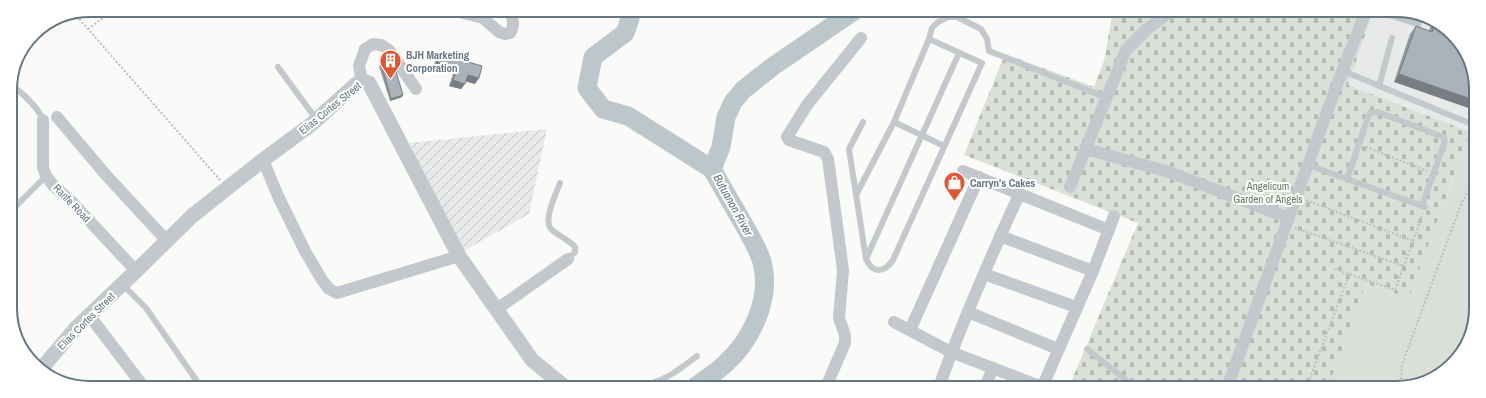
<svg xmlns="http://www.w3.org/2000/svg" width="1486" height="398" viewBox="0 0 1486 398" font-family="'Archivo Narrow',sans-serif">
	<defs>
		<pattern id="industrial-furrows" width="10" height="10" patternUnits="userSpaceOnUse"><rect width="10" height="10" fill="#e8e9e9"/><path d="M-1 1l2-2M0 10L10 0M9 11l2-2" fill="none" stroke="#c0c1c2"/></pattern>
		<pattern id="cemetery-stones" width="16" height="16" patternUnits="userSpaceOnUse"><rect width="16" height="16" fill="#dadfd7"/><path d="M2 7V4a2 2 0 0 1 4 0v3zM10 15v-3a2 2 0 0 1 4 0v3z" fill="#b4b9b4"/></pattern>
	</defs>
	<rect width="100%" height="100%" fill="#fafaf8"/>
	<polygon fill="#e8e9e9" points="1373,12 1412,12 1452,33 1474,74 1474,324 1449,368 1401,388 1328,388 1409,298 1470,133 1348,85"/>
	<polygon fill="url(#industrial-furrows)" points="547,129 529,214 462,252 409,143"/>
	<polygon fill="url(#cemetery-stones)" points="1113,11 1373,12 1348,85 1470,132 1409,298 1366,284 1328,388 1069,387 1138,223 964,155 1005,54 1094,87 1104,61"/>
	<polygon fill="#dadfd7" points="1467,141 1474,144 1474,324 1449,368 1401,388 1328,388 1366,284 1409,298"/>
	<polygon fill="#bbc7cb" points="1385,12 1412,12 1423,18 1420,28 1383,16"/>
	<g fill="none" stroke-linecap="round" stroke-linejoin="round">
		<g stroke="#bbc7cb" stroke-width="19">
			<polyline points="627,11 630,19 625,33 593,57 587,88 603,109 628,116 712,169"/>
			<path d="M695 387C704 380 715 373 724 365 751 341 772 299 762 262 759 251 752 240 747 230 735 209 723 189 712 169L721 147 726 117 733 102 743 90 772 67 854 11"/>
		</g>
		<g stroke="#bbbfc2" stroke-width="2" stroke-dasharray="2 2" stroke-linecap="butt">
			<polyline points="74,13 220,180"/>
			<polyline points="88,29 114,10"/>
			<polyline points="1366,147 1427,171"/>
			<polyline points="1306,200 1413,241"/>
			<polyline points="1295,228 1404,266"/>
			<polyline points="1335,269 1395,290 1423,214"/>
			<polyline points="1307,386 1349,275"/>
			<polyline points="1403,387 1401,380 1402,365 1461,204 1467,193 1474,184"/>
		</g>
		<g stroke="#c3c8cc" stroke-width="6">
			<polyline points="929,39 932,28 938,22 948,17 957,17 981,29 987,39 989,51 1107,98"/>
			<polyline points="278,67 316,119"/>
			<polyline points="1343,71 1474,125"/>
			<path d="M10 84C22 93 37 105 43 120"/>
			<polyline points="1379,86 1392,38"/>
			<polyline points="894,122 944,146"/>
			<polyline points="1308,165 1425,207"/>
			<polyline points="1347,179 1368,117 1370,113 1378,112 1443,137 1445,140 1444,144 1422,206"/>
			<path d="M560 183C556 194 542 221 552 230 559 236 569 240 575 247V252L568 259"/>
			<path d="M856 195 894 122 929 39 982 63 893 260C884 273 873 274 866 259L849 149 863 122"/>
			<polyline points="11,211 46,176"/>
			<polyline points="866,259 959,53"/>
			<polyline points="123,285 146,308 201,387"/>
			<polyline points="1087,349 1136,388"/>
			<path d="M594 387C613 381 630 387 648 384 667 380 682 367 697 356"/>
		</g>
		<g stroke="#c3c8cc" stroke-width="12">
			<path d="M452 10 483 18 499 32 505 34 510 33C515 25 513 20 510 11L504 10"/>
			<polyline points="362,81 359,66 365,49 373,44 381,45 389,50 416,89"/>
			<polyline points="57,117 106,175 167,241"/>
			<polyline points="43,120 43,167 46,176 53,185 72,202 136,271"/>
			<polyline points="1086,149 1169,172 1289,218"/>
			<polyline points="263,160 278,196 305,251 322,280 329,289 337,293 459,256"/>
			<polyline points="963,171 1109,230"/>
			<polyline points="1070,187 1126,50 1147,29 1169,13 1174,11"/>
			<polyline points="1000,236 1093,271"/>
			<polyline points="984,274 1076,307"/>
			<polyline points="497,309 568,259"/>
			<polyline points="968,312 1058,349"/>
			<polyline points="89,315 143,386"/>
			<polyline points="894,322 951,352 1037,385"/>
			<polyline points="910,330 979,177"/>
			<polyline points="826,387 845,343 845,335 839,318 843,270 828,159 824,152 789,140 787,137 807,105 861,38"/>
			<path d="M939 387C962 322 990 258 1019 195"/>
			<polyline points="985,387 993,368"/>
			<polyline points="1036,387 1037,385 1044,383 1093,271 1114,216"/>
			<polyline points="1227,388 1336,87 1364,16 1364,12"/>
		</g>
		<polyline stroke="#c3c8cc" stroke-width="15" points="41,369 76,328 136,271 192,216 263,160 313,123 355,85 362,81 369,83 459,256 532,360 565,387"/>
	</g>
	<g fill="#929a9f">
		<polygon points="1432,22 1452,33 1394,82 1410,34 1416,26 1429,31"/>
		<polygon points="440,54 475,84 466,81 461,89 449,86 453,74 433,68 436,59"/>
		<polygon points="381,63 402,97 390,101 379,66"/>
		<polygon points="1333,380 1348,388 1328,388"/>
	</g>
	<g fill="#777d82">
		<polygon points="437,62 457,68 453,74 433,68"/>
		<polygon points="1399,74 1474,100 1474,110 1394,82"/>
		<polygon points="468,75 479,78 475,84 464,81"/>
		<polygon points="453,80 465,84 461,89 449,86"/>
		<polygon points="403,95 402,97 390,101 391,99"/>
	</g>
	<g fill="#aab3b9" stroke="#777d82">
		<polygon points="1434,24 1452,33 1474,74 1474,100 1399,74 1416,26 1432,32"/>
		<polygon points="440,54 482,66 479,78 468,75 465,84 453,80 457,68 437,62"/>
		<polygon points="390,61 395,68 403,95 391,99 381,63"/>
		<polygon points="1333,380 1348,388 1330,388"/>
	</g>
	<defs>
		<symbol id="building-pin" viewBox="-11 -11 22 30"><path d="M0 17L-7.5 6A9.5 9.5 0 1 1 7.5 6Z" fill="#e4572e" stroke="#fff"/><path d="M-4-6H4V6H1V3H-1V6H-4ZM-2.5-4.3h1.7v1.8h-1.7ZM.8-4.3h1.7v1.8H.8ZM-2.5-1h1.7V.8h-1.7ZM.8-1h1.7V.8H.8Z" fill="#fff"/></symbol>
		<symbol id="shop-pin" viewBox="-11 -11 22 30"><path d="M0 17L-7.5 6A9.5 9.5 0 1 1 7.5 6Z" fill="#e4572e" stroke="#fff"/><path d="M-5-2.5h2.3a2.7 3.5 0 0 1 5.4 0H5L5.5 6h-11ZM-1.5-2.5h3a1.5 2.3 0 0 0-3 0Z" fill="#fff"/></symbol>
	</defs>
	<g fill-rule="evenodd">
		<use href="#building-pin" x="378" y="48" width="25" height="34"/>
		<use href="#shop-pin" x="942" y="170" width="25" height="34"/>
	</g>
	<g text-anchor="middle" stroke-width="4" stroke-linejoin="round" paint-order="stroke">
		<g font-size="11" font-weight="bold" fill="#657683" stroke="#fff" text-anchor="start">
			<text x="406" y="59">BJH Marketing<tspan x="406" dy="13">Corporation</tspan></text>
			<text x="970" y="187">Carryn's Cakes</text>
		</g>
		<g font-size="11" fill="#657683" stroke="#fff">
			<text transform="translate(330 108) rotate(-39)" y="4">Elias Cortes Street</text>
			<text transform="translate(72 203) rotate(46)" y="4">Ranfe Road</text>
			<text transform="translate(86 321) rotate(-45)" y="4">Elias Cortes Street</text>
		</g>
		<g font-size="11" fill="#687a64" stroke="#fff">
			<text x="1268" y="190">Angelicum<tspan x="1268" dy="13">Garden of Angels</tspan></text>
		</g>
		<g font-size="12" font-style="italic" fill="#60757c" stroke="#fff">
			<text transform="translate(733 205) rotate(61)" y="4">Butuanon River</text>
		</g>
	</g>
	<path d="M0 0H1486V398H0ZM90 17H1396A73 73 0 0 1 1469 90V308A73 73 0 0 1 1396 381H90A73 73 0 0 1 17 308V90A73 73 0 0 1 90 17Z" fill="#fff" fill-rule="evenodd"/>
	<path fill="none" stroke="#657683" stroke-width="2" d="M90 17H1396A73 73 0 0 1 1469 90V308A73 73 0 0 1 1396 381H90A73 73 0 0 1 17 308V90A73 73 0 0 1 90 17Z"/>
</svg>
